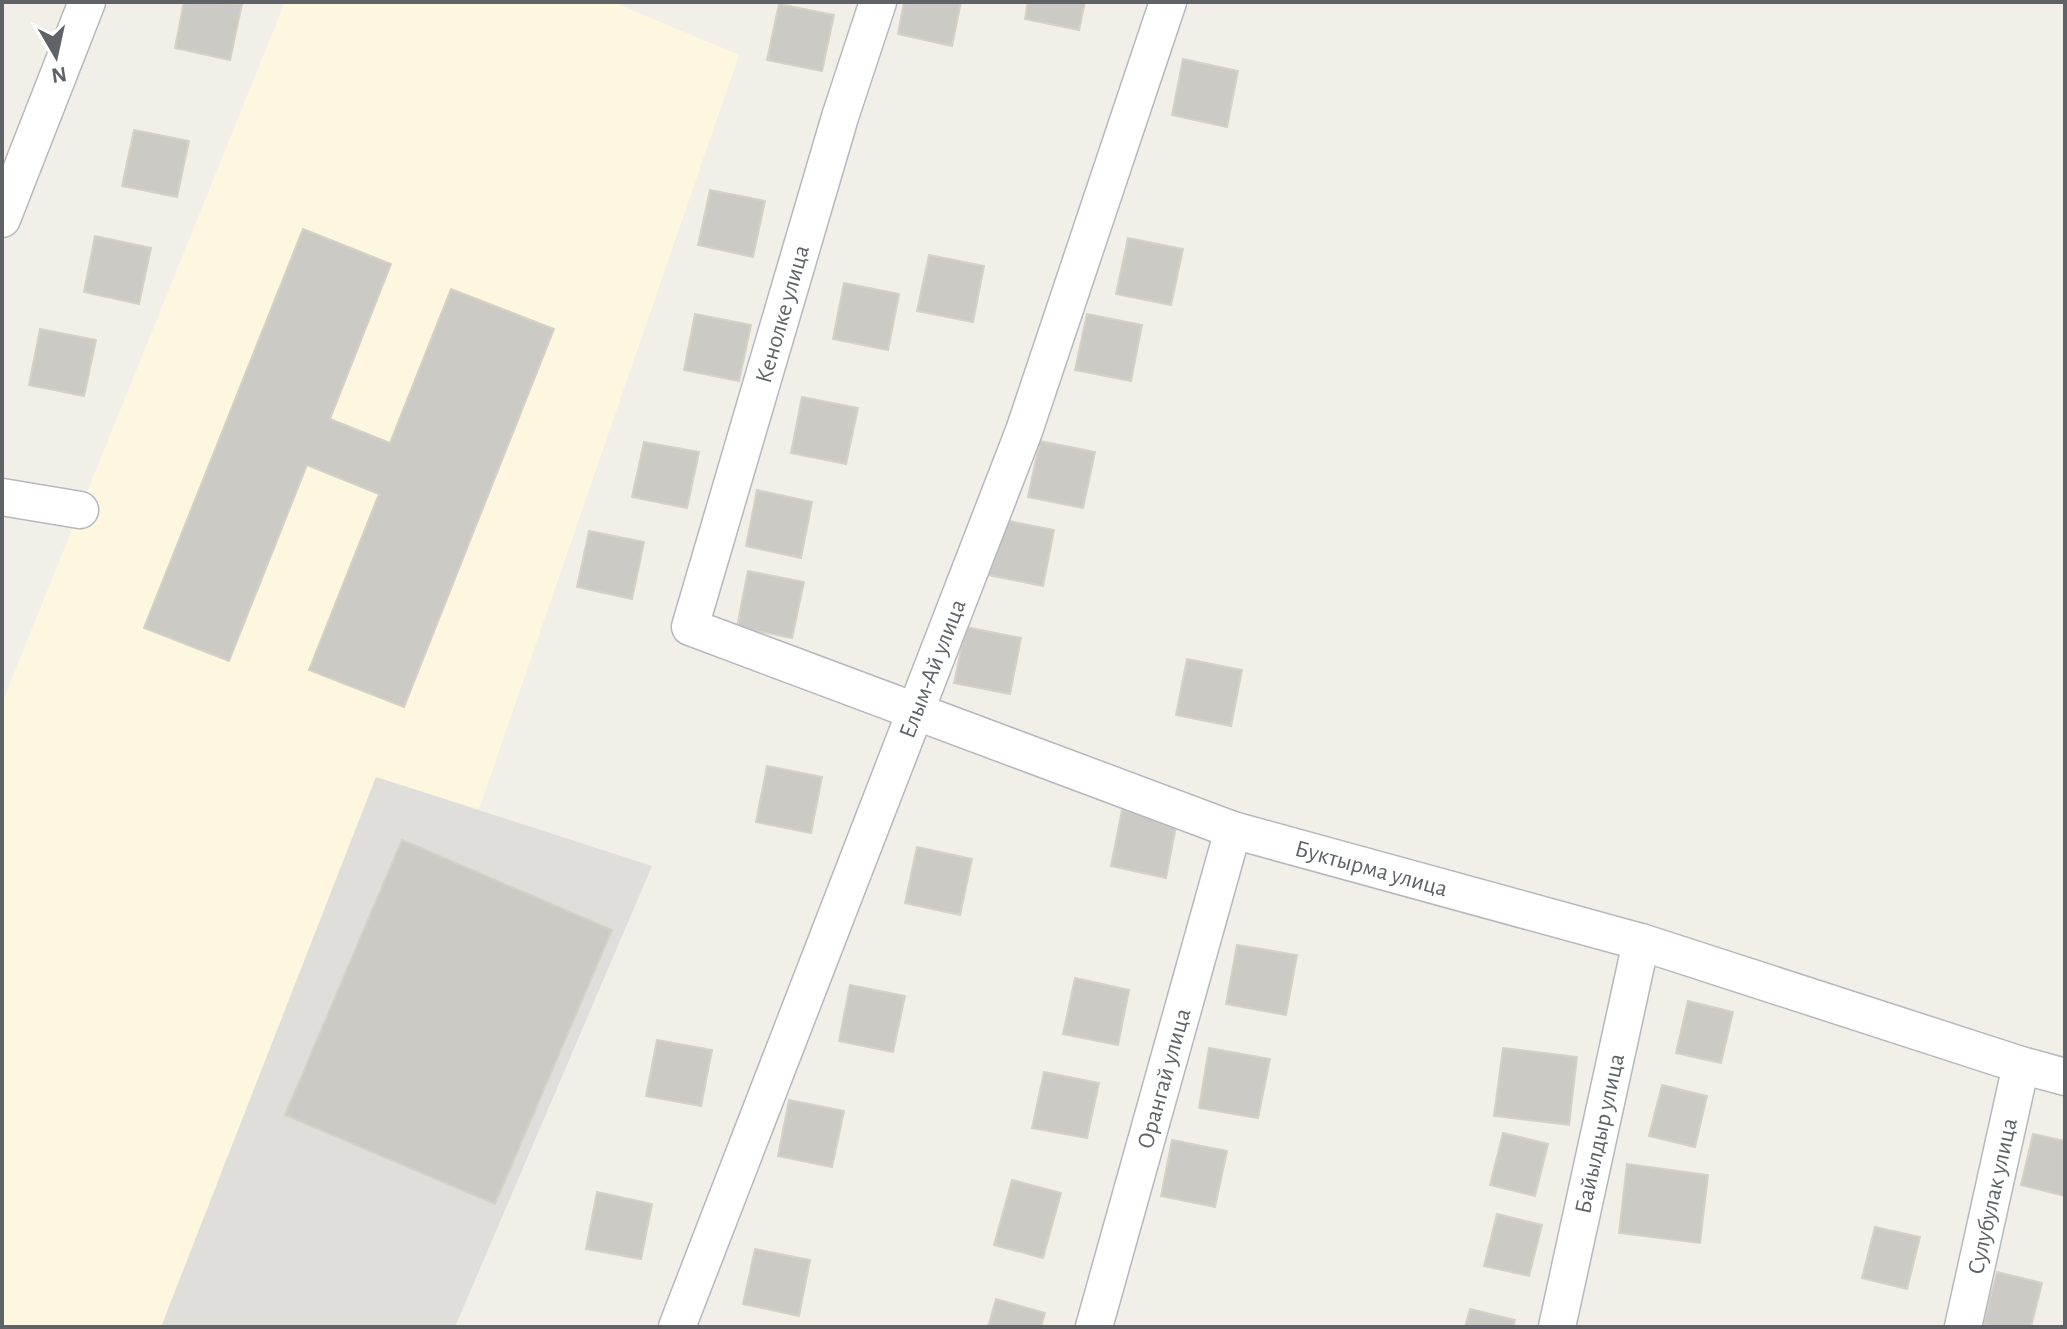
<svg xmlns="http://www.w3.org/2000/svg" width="2067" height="1329" viewBox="0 0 2067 1329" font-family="'Alegreya Sans',sans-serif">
	<rect width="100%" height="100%" fill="#f1efe8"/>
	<polygon fill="#fef7e0" points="285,2 613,2 739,55 479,809 376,777 161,1327 2,1327 2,703"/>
	<polygon fill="#e0deda" points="376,777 652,866 455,1327 161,1327"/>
	<g fill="#cccac5" stroke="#d6d1c6" stroke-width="2">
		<polygon points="184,2 242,4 230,60 175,48"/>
		<polygon points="904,2 961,2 952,46 898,34"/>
		<polygon points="1028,2 1085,2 1079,30 1025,19"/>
		<polygon points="779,4 834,15 822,71 767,60"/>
		<polygon points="1183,59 1238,71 1227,127 1172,115"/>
		<polygon points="134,130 189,141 177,197 122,186"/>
		<polygon points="710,190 765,201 753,257 698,245"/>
		<polygon points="303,229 391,264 330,419 390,443 451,289 554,329 404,707 309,670 379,494 307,465 229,661 144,628"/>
		<polygon points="95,236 151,248 139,304 84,292"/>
		<polygon points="1128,238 1183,249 1171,305 1116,294"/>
		<polygon points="929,255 984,266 973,322 917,311"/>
		<polygon points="844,283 899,294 888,350 833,339"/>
		<polygon points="695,314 751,325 739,381 684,370"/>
		<polygon points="1087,314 1142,325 1131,381 1075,370"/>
		<polygon points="40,329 96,340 84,396 29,385"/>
		<polygon points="802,397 858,408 846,464 791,453"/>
		<polygon points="1040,441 1095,452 1083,508 1028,497"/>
		<polygon points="644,442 699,452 687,508 632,497"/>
		<polygon points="757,490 812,502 801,558 746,546"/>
		<polygon points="999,519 1054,530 1043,586 988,575"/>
		<polygon points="589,531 644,542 632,599 577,587"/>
		<polygon points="748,571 804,582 792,638 737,627"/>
		<polygon points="966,627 1021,638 1010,694 954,683"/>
		<polygon points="1187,659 1242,670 1231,726 1176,715"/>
		<polygon points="767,766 822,777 811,833 756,822"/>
		<polygon points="1122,810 1177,821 1166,878 1111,866"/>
		<polygon points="402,840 612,930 495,1204 285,1115"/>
		<polygon points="917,847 972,859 960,915 905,903"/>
		<polygon points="1237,945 1297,955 1286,1015 1226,1004"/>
		<polygon points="1075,978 1129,990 1118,1045 1063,1034"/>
		<polygon points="850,985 905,996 893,1052 839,1041"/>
		<polygon points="1688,1001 1733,1012 1721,1063 1676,1053"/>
		<polygon points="657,1040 712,1050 701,1106 646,1096"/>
		<polygon points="1209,1048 1270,1059 1258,1118 1199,1108"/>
		<polygon points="1503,1048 1577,1057 1569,1125 1494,1116"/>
		<polygon points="1044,1072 1099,1083 1087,1138 1032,1128"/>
		<polygon points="1662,1085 1707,1096 1695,1147 1649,1136"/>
		<polygon points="789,1100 844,1111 832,1167 778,1156"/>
		<polygon points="1503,1133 1548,1144 1535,1196 1490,1185"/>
		<polygon points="2033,1134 2065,1141 2065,1196 2021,1185"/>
		<polygon points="1172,1140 1227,1151 1215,1207 1161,1196"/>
		<polygon points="1627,1164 1708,1175 1700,1243 1619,1233"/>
		<polygon points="1012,1180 1061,1193 1043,1258 994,1245"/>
		<polygon points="597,1192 652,1204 641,1259 586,1249"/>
		<polygon points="1497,1214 1542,1225 1529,1276 1484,1266"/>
		<polygon points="1875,1227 1920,1237 1907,1289 1862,1278"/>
		<polygon points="755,1249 810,1260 799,1316 743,1304"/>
		<polygon points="1997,1272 2042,1283 2031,1327 1995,1327 1984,1324"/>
		<polygon points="996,1299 1045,1313 1041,1327 988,1327"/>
		<polygon points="1470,1309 1515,1320 1513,1327 1465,1327"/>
	</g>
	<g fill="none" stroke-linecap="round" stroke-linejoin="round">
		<defs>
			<g id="minor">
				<path id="s1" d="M878 2 840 117 690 627 1233 830 1641 942 2021 1065 2065 1077"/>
				<polyline points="2,219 87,2"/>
				<polyline points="2,497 80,510"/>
				<path id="s2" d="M677 1327 1024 431 1168 2"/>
				<path id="s3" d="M1094 1327 1233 830"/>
				<path id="s4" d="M1557 1327 1641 942"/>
				<path id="s5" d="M1963 1327 2021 1065"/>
			</g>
		</defs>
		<use href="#minor" stroke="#b5b8bc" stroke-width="39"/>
		<use href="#minor" stroke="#fff" stroke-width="36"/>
	</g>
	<g text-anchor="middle" stroke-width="7" stroke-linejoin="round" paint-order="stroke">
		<g font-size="24" fill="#5f6368" stroke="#fff">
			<text transform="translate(782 314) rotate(-74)" y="8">Кенолке улица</text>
			<text dy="8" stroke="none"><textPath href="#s2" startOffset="706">Елым-Ай улица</textPath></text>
			<text dy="8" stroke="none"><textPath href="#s1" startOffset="1376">Буктырма улица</textPath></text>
			<text dy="8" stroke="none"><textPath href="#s3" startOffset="258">Орангай улица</textPath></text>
			<text dy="8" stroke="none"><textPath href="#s4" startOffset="198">Байылдыр улица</textPath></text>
			<text dy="8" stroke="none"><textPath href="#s5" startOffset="134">Сулубулак улица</textPath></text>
		</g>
	</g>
	<rect width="2067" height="1329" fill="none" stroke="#5f6368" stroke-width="8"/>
	<g transform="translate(56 56) rotate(171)" stroke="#ffffff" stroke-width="6" paint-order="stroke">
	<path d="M0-6L14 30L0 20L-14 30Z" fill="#5f6368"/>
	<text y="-12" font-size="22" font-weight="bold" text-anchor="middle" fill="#5f6368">N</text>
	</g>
</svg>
